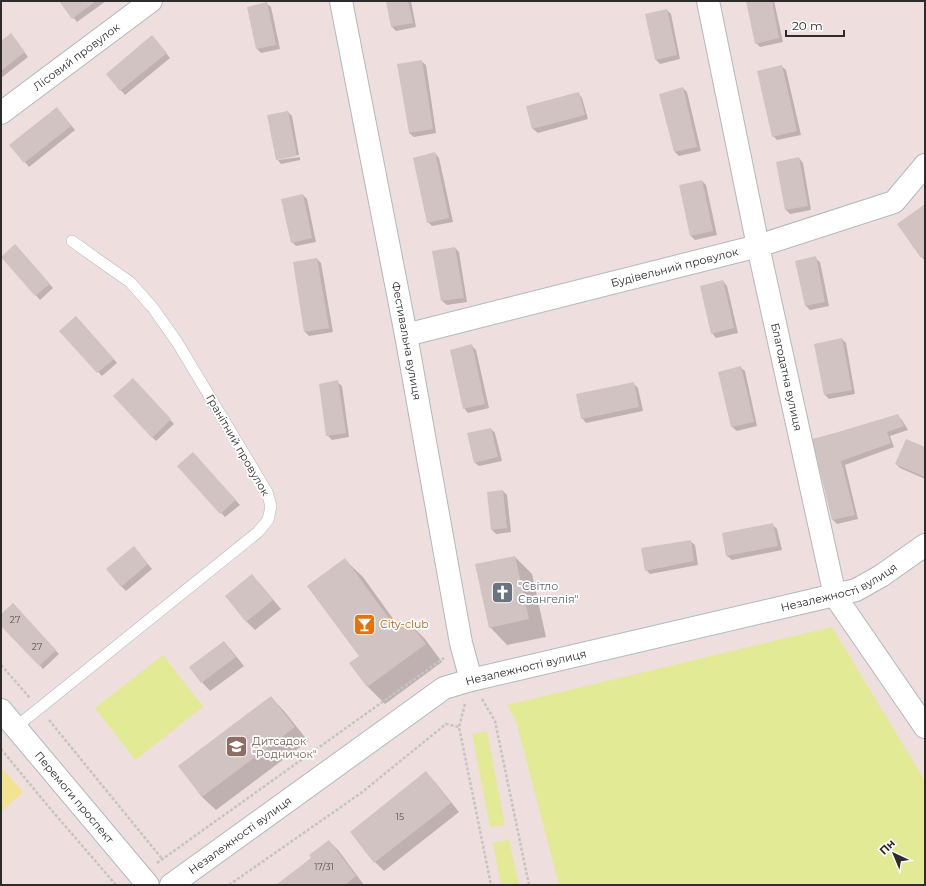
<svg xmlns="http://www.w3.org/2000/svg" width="926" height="886" viewBox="0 0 926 886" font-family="Montserrat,sans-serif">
	<rect width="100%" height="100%" fill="#efdede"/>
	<g fill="#e3ea96">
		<polygon points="832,627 925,781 925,885 559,885 516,721 507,705"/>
		<polygon points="163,655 203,707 135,760 95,708"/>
		<polygon points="487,731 505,825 490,827 472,734"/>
		<polygon points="509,840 519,885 501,885 493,843"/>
	</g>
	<polygon fill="#f2e391" points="1,767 23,792 1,812"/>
	<g fill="#0003">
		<polygon points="60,1 106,1 77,22"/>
		<polygon points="387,1 411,1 416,27 396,31 392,27"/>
		<polygon points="747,1 774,1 783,42 760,47 756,43"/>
		<polygon points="266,3 271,7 280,49 261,53 257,49"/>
		<polygon points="667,10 671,14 680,59 660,64 656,60"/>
		<polygon points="15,39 28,57 1,78 1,42"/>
		<polygon points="156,41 170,58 125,95 107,74"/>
		<polygon points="421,61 426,65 436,133 414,137 409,133"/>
		<polygon points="781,66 786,70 801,135 777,140 773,136"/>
		<polygon points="683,88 687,92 701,151 679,156 675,152"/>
		<polygon points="578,93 582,98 588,119 538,133 533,129 527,107"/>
		<polygon points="288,112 292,116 299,155 278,158 278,160 300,157 300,160 281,164 277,159"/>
		<polygon points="61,113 75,130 29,167 25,162"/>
		<polygon points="435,153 439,158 453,222 432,226 428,222"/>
		<polygon points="799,158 803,163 811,210 790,214 786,210"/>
		<polygon points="702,181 706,185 717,235 695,240 691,236"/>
		<polygon points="303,195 307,199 316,242 296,246 292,242"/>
		<polygon points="925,205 925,261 922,257"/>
		<polygon points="455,248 459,252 467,302 447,305 442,301 433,252"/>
		<polygon points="20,250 53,288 40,300 2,257"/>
		<polygon points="815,258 820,262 829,306 810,310 806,306"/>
		<polygon points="317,259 321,263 333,332 309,336 305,332"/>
		<polygon points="723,281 727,286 738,333 716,338 712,333"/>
		<polygon points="80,321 117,363 102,376 98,372"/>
		<polygon points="842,339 846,343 855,394 829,399 825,395"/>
		<polygon points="472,346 476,350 489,408 468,413 464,408"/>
		<polygon points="740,367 745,371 757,426 737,431 732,427"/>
		<polygon points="133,380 174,424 156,441 152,437"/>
		<polygon points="337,382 342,386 349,437 332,440 327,435"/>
		<polygon points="634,384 638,388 643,411 586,423 582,418"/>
		<polygon points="897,415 902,420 908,430 890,436 894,447 845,465 858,519 837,524 833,520 813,440"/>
		<polygon points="491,429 495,433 502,461 479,466 474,462"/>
		<polygon points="925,448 925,479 900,468 896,464"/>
		<polygon points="197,458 240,505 225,517 179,466"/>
		<polygon points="503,491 507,495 511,532 496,534 492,530"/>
		<polygon points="773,525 777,529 782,550 732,560 727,556 723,534"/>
		<polygon points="690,541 695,545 698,565 650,574 646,570"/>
		<polygon points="138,552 152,569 126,591 121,586"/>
		<polygon points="515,557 532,574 546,637 507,645 490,627"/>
		<polygon points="345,560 363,577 399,627 407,621 425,639 442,662 385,704 368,687 350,663 360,656"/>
		<polygon points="252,576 261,585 281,609 255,630 246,621"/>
		<polygon points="13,605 59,654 43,669 1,624 1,616"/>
		<polygon points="224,642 232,651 244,666 210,691 202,682"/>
		<polygon points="271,697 284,711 308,741 216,810 202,797 179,766"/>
		<polygon points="426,773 435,782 459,812 384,871 375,862 351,832"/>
		<polygon points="329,841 338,850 364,885 278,885 312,858"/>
	</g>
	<g fill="#d1c3c2">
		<polygon points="59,1 96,1 72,19"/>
		<polygon points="386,1 408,1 413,23 391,27"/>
		<polygon points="746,1 772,1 779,38 755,44"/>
		<polygon points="267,2 276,45 256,49 247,7"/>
		<polygon points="667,9 677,55 655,60 645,14"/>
		<polygon points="11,33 25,52 1,71 1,41"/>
		<polygon points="152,35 167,53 120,91 106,74"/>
		<polygon points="422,60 433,129 409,133 397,64"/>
		<polygon points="782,65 797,131 772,137 757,71"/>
		<polygon points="683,87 697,147 674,152 659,94"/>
		<polygon points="579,92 585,115 532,129 526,106"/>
		<polygon points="57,107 71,126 24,163 9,145"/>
		<polygon points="288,111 297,156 276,160 267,115"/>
		<polygon points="435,152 449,218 427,223 413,158"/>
		<polygon points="799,157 808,206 785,210 776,162"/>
		<polygon points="702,180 713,231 690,236 679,185"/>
		<polygon points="303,194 312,238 291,243 281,199"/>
		<polygon points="925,204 925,255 921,258 897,224"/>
		<polygon points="15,244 50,284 35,296 1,257"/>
		<polygon points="455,247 464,298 441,301 432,251"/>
		<polygon points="816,256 825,302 805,306 795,261"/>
		<polygon points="317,258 329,328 304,332 293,262"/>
		<polygon points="723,280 734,328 711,334 700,286"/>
		<polygon points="76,316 114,359 97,373 59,331"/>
		<polygon points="842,338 852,390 824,395 814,344"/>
		<polygon points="472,344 485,404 463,409 450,350"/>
		<polygon points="741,366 754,422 731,427 718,372"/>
		<polygon points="133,378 171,419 152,438 113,396"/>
		<polygon points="338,380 346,433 326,436 319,384"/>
		<polygon points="634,382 639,407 581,419 576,394"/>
		<polygon points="898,414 904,426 887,432 891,443 841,461 855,515 832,520 812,439 835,433"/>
		<polygon points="491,428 498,457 474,463 467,433"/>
		<polygon points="906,439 925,447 925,477 895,464"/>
		<polygon points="193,452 236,500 220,514 177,466"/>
		<polygon points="503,490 507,528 491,530 487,492"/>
		<polygon points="773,523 778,546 726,556 722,533"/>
		<polygon points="691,540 694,561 645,571 641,548"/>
		<polygon points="134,546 148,564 121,587 106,569"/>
		<polygon points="515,556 529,619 489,628 475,564"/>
		<polygon points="345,558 396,628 407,620 426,644 367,687 349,663 359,656 307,586"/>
		<polygon points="252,574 273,600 246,622 225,596"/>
		<polygon points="13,603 56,650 39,666 1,626 1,614"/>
		<polygon points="224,641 236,657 201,683 189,667"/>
		<polygon points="271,696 295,727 202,797 178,766"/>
		<polygon points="426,771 451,803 374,863 350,832"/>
		<polygon points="329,840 356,876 345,885 276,885 311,858 309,855"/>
	</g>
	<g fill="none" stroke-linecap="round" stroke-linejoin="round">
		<defs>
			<polyline id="service" points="16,727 258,532 268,520 271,506 267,492 177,342 153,308 130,282 97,259 72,241"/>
			<g id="minor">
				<path id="s1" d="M341 1 406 335 461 643 471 680"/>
				<path id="s2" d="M708 1 758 246 835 596 925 727"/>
				<path id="s3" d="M1 113 151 1"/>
				<path id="s4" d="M406 335 758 246 894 202 925 165"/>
			</g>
			<g id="tertiary">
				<path id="s5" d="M171 885 444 688 471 680 856 590 881 576 925 545"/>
			</g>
			<g id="secondary">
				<path id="s6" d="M1 710 148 885"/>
			</g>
		</defs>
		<use href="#service" stroke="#aebabd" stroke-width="12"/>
		<use href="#minor" stroke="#aebabd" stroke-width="24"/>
		<use href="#tertiary" stroke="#aebabd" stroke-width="24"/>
		<use href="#secondary" stroke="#aebabd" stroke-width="24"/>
		<g stroke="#c4c4c4" stroke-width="2.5" stroke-dasharray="3 2" stroke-linecap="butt">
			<polyline points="1,665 30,698"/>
			<polyline points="482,699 495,721 529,885"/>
			<polyline points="465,704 459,727 491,885"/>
			<polyline points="49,720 163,860"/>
			<polyline points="1,749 48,806 116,885"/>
			<polyline points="157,863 444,658"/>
			<polyline points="229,885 361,793 446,724 459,727"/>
		</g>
		<use href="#service" stroke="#fff" stroke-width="11"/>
		<use href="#minor" stroke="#fff" stroke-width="22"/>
		<use href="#tertiary" stroke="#fff" stroke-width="22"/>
		<use href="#secondary" stroke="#fff" stroke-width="22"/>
	</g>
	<defs>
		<symbol id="church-square" viewBox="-11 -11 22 22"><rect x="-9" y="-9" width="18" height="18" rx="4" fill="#6b7280" stroke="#fff"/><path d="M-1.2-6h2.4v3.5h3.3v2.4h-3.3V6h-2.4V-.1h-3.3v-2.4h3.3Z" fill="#fff"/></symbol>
		<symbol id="bar-square" viewBox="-11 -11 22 22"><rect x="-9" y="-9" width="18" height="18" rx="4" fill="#e8710a" stroke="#fff"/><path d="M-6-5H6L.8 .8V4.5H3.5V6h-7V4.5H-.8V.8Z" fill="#fff"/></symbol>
		<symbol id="school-square" viewBox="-11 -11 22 22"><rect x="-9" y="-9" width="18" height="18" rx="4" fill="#8d6e63" stroke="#fff"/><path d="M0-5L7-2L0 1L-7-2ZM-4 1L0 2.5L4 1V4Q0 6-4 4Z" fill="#fff"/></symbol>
	</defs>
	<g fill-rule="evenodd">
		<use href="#church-square" x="490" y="580" width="25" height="25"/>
		<use href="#bar-square" x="352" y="612" width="25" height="25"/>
		<use href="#school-square" x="224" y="734" width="25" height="25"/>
	</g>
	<g text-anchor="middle" stroke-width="3.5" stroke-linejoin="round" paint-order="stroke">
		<g font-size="9" fill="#555252">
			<text x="15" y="623">27</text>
			<text x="37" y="650">27</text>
			<text x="400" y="820">15</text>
			<text x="324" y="870">17/31</text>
		</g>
		<g font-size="11" fill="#2c2c2c" stroke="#fff">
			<text dy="4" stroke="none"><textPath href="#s3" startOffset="94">Лісовий провулок</textPath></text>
			<text dy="4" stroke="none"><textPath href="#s4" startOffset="277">Будівельний провулок</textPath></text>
			<text dy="4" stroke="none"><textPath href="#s1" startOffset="346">Фестивальна вулиця</textPath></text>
			<text dy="4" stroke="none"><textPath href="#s2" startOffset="384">Благодатна вулиця</textPath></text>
			<text transform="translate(238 445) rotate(60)" y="4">Гранітний провулок</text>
			<text dy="4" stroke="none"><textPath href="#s5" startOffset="745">Незалежності вулиця</textPath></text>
			<text dy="4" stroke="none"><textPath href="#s5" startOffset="421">Незалежності вулиця</textPath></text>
			<text dy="4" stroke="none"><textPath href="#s6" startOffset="114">Перемоги проспект</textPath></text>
			<text dy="4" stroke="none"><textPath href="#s5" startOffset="85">Незалежності вулиця</textPath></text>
		</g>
		<g font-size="11" fill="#5b616d" stroke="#fff" text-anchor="start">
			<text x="518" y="590">"Світло<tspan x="518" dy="13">Євангелія"</tspan></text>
		</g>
		<g font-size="11" fill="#c56008" stroke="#fff" text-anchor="start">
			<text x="380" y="628">City-club</text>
		</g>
		<g font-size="11" fill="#785e54" stroke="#fff" text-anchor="start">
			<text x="252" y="745">Дитсадок<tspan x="252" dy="13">"Родничок"</tspan></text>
		</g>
	</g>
	<rect width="926" height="886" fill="none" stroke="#2c2c2c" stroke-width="4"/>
	<g transform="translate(894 854) rotate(316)" stroke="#ffffff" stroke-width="3" paint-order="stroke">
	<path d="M0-3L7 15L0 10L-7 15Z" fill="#2c2c2c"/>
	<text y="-6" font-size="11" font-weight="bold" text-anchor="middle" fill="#2c2c2c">Пн</text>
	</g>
	<path d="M786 30v6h58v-6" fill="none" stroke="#2c2c2c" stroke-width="2"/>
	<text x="792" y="30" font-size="12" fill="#2c2c2c" stroke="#ffffff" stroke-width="3" paint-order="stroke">20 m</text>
</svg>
